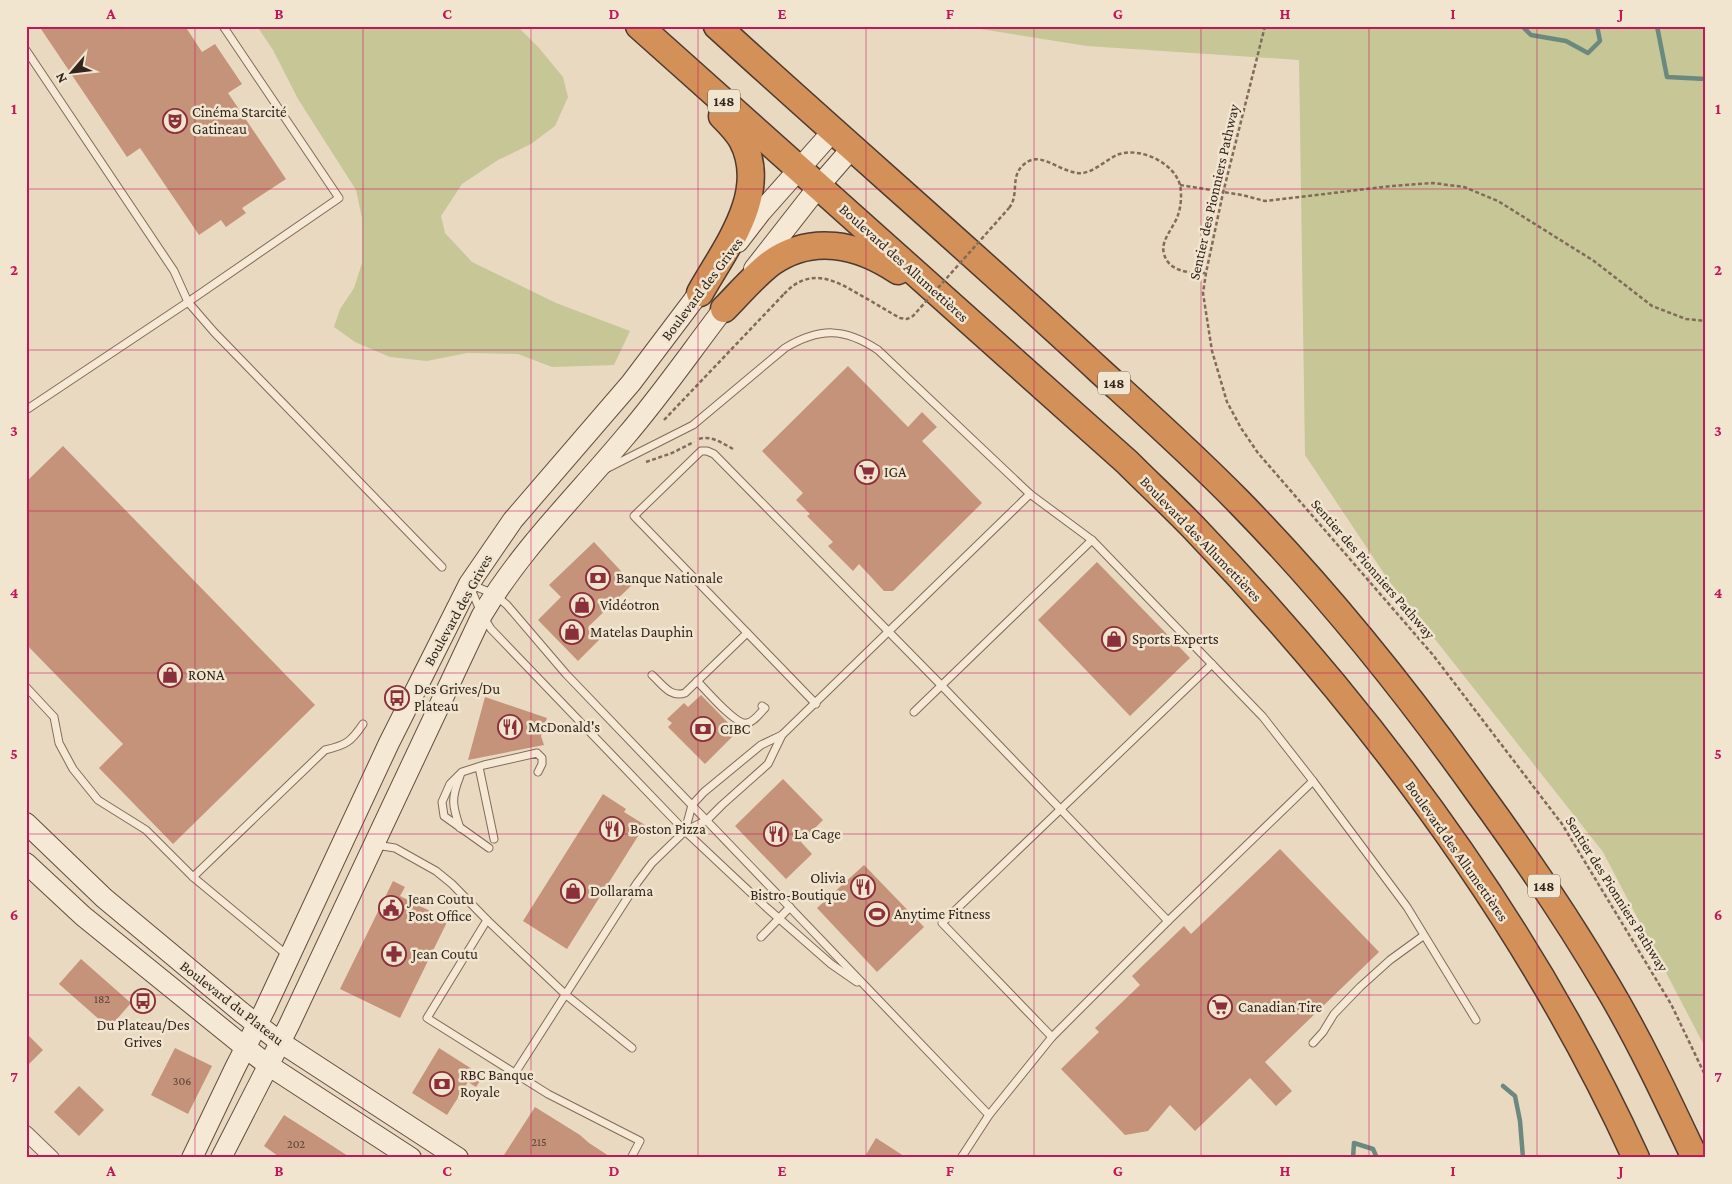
<svg xmlns="http://www.w3.org/2000/svg" width="1732" height="1184" viewBox="0 0 1732 1184" font-family="'Crimson Pro',serif">
	<rect width="100%" height="100%" fill="#e9d9c1"/>
	<g fill="#c6c697">
		<polygon points="257,26 517,26 539,48 563,77 568,97 555,126 531,144 498,160 462,184 441,216 445,233 472,262 556,303 630,331 614,365 552,367 518,354 467,353 427,361 390,357 355,342 334,327 340,309 354,288 362,263 362,218 356,190 298,99 273,50"/>
		<polygon points="962,26 1706,26 1706,1049 1603,852 1389,581 1305,455 1299,60 1087,46"/>
	</g>
	<g fill="none" stroke-linecap="round" stroke-linejoin="round">
		<g stroke="#6c897f" stroke-width="4.5">
			<polyline points="1522,26 1531,35 1566,41 1588,53 1600,41 1597,26"/>
			<polyline points="1657,26 1667,77 1706,79"/>
			<polyline points="1503,1086 1515,1096 1520,1121 1523,1158"/>
			<polyline points="1134,1158 1136,1158"/>
			<polyline points="1353,1158 1354,1143 1373,1149 1377,1158"/>
		</g>
	</g>
	<g fill="#c5927a">
		<polygon points="39,26 185,26 202,52 215,44 242,84 228,93 286,179 242,208 246,213 226,227 221,220 199,235 140,148 127,157"/>
		<polygon points="848,366 908,427 922,412 937,427 922,441 982,503 893,591 884,591 859,564 853,571 828,546 833,542 807,516 810,514 796,500 803,493 762,451"/>
		<polygon points="63,446 315,705 173,844 99,768 123,744 26,644 26,482"/>
		<polygon points="594,542 633,584 589,626 601,638 578,661 538,620 561,597 549,585"/>
		<polygon points="1097,562 1190,658 1130,716 1038,620"/>
		<polygon points="701,695 737,732 705,764 668,727 672,723 667,719 684,703 688,707"/>
		<polygon points="485,697 547,718 541,736 544,745 468,760"/>
		<polygon points="783,779 823,820 801,842 812,854 786,879 735,826"/>
		<polygon points="603,794 626,809 624,812 645,825 567,949 523,921"/>
		<polygon points="1280,849 1379,952 1265,1062 1292,1091 1276,1106 1250,1078 1195,1131 1170,1105 1148,1131 1125,1135 1061,1069 1099,1032 1095,1028 1140,985 1132,976 1184,926 1191,934"/>
		<polygon points="864,865 924,927 877,972 817,908"/>
		<polygon points="393,881 405,887 400,896 448,920 400,1018 340,989"/>
		<polygon points="81,959 131,1003 109,1028 59,984"/>
		<polygon points="26,1033 43,1050 26,1067"/>
		<polygon points="175,1048 212,1066 188,1114 151,1095"/>
		<polygon points="439,1048 483,1076 476,1087 468,1082 447,1115 412,1093"/>
		<polygon points="79,1086 104,1110 79,1136 54,1112"/>
		<polygon points="535,1107 580,1135 589,1143 612,1158 502,1158"/>
		<polygon points="284,1115 328,1143 351,1158 282,1158 278,1156 264,1146"/>
		<polygon points="876,1138 907,1158 864,1158"/>
	</g>
	<g fill="none" stroke-linecap="round" stroke-linejoin="round">
		<defs>
			<g id="lane">
				<polyline points="26,50 174,271 188,302 214,332 442,567"/>
				<polyline points="26,410 188,302 339,198 223,26"/>
				<path d="M606 469 693 425 785 348C820 327 845 328 878 350L1030 494 1092 540"/>
				<polyline points="472,585 494,594 507,605 566,674 989,1115"/>
				<polyline points="471,589 482,615 491,629 685,831 767,908 831,964 857,982"/>
				<path d="M652 675C662 684 670 698 685 693L747 633"/>
				<path d="M697 681C706 690 736 726 747 723 754 722 760 713 765 708L762 706"/>
				<polyline points="26,687 54,717 59,743 73,769 98,800 146,830 193,877 287,955"/>
				<polyline points="816,704 634,516 701,451 707,451 714,454 942,686 1168,921 1052,1037 989,1115 961,1158"/>
				<polyline points="914,712 1092,540 1263,717 1313,781 1168,921"/>
				<polyline points="479,767 494,839"/>
				<polyline points="1313,781 1407,907 1476,1020"/>
				<path d="M460 828C452 805 451 798 460 776"/>
				<polyline points="685,831 692,805 704,792 761,745 782,735 1030,494"/>
				<polyline points="376,845 395,848 436,871 452,884 487,920 427,1018 548,1094 640,1141 631,1158"/>
				<polyline points="489,848 444,816 442,802 450,784 462,772 484,765 537,753 542,758 542,764 538,772"/>
				<path d="M193 877 325 750C346 745 351 742 363 724"/>
				<polyline points="487,920 565,994 632,1048"/>
				<polyline points="761,937 790,907"/>
				<polyline points="1052,1037 942,923 1212,664"/>
				<polyline points="1313,1043 1323,1032 1334,1014 1360,987 1390,960 1423,936"/>
				<polyline points="515,1073 637,883 652,863 685,831 707,820 722,805 768,764 782,735"/>
			</g>
			<polyline id="street" points="26,1133 52,1158"/>
			<g id="secondary">
				<polyline points="738,242 761,212 832,132"/>
				<polyline points="754,269 819,186 852,148"/>
				<polyline points="26,823 104,898 241,1012 280,1042 458,1158"/>
				<polyline points="26,863 83,916 246,1048 268,1065 411,1158"/>
				<polyline points="192,1158 235,1068 265,1009 389,743 469,584 513,520 631,383 708,281"/>
				<path d="M221 1158 289 1025 482 615C521 549 576 496 625 437 663 393 696 344 732 298"/>
			</g>
			<g id="highway">
				<path d="M639 26 1127 462C1149 484 1173 506 1195 529 1372 714 1529 924 1636 1158"/>
				<path d="M717 26C844 142 974 254 1100 371 1147 414 1194 456 1238 501 1327 592 1405 689 1479 793 1525 856 1569 921 1609 989 1641 1043 1668 1101 1695 1158"/>
				<path d="M700 293C725 248 770 193 742 140 737 131 729 123 722 116"/>
				<path d="M724 309C739 294 754 276 771 263 812 234 858 244 898 271"/>
			</g>
		</defs>
		<use href="#lane" stroke="#816b5a" stroke-width="9"/>
		<use href="#street" stroke="#816b5a" stroke-width="16"/>
		<use href="#secondary" stroke="#634d3e" stroke-width="22"/>
		<use href="#highway" stroke="#4f3a2f" stroke-width="29"/>
		<g stroke="#816b5a" stroke-width="2.5" stroke-dasharray="4 2.5" stroke-linecap="butt">
			<polyline points="1265,26 1223,193 1206,273 1203,293 1212,351 1227,402 1241,428 1258,453 1433,655 1562,824 1671,1004 1706,1077"/>
			<polyline points="1180,185 1242,195 1265,201 1392,186 1433,183 1464,187 1498,201 1594,261 1652,306 1686,319 1706,321"/>
			<path d="M1009 208C1021 193 1007 173 1029 161 1044 153 1064 175 1083 173 1095 171 1106 160 1117 155 1138 146 1174 162 1180 185 1182 194 1181 207 1178 215 1174 228 1160 240 1164 254 1169 272 1190 273 1205 273"/>
			<polyline points="664,420 784,294"/>
			<path d="M699 439C711 435 722 443 733 449"/>
			<polyline points="646,462 672,453 694,442"/>
		</g>
		<use href="#lane" stroke="#f5e8d4" stroke-width="7"/>
		<use href="#street" stroke="#f5e8d4" stroke-width="14"/>
		<use href="#secondary" stroke="#f5e8d4" stroke-width="20"/>
		<use href="#highway" stroke="#d39058" stroke-width="26"/>
		<path stroke="#816b5a" stroke-width="2.5" stroke-dasharray="4 2.5" stroke-linecap="butt" d="M784 294C810 266 835 280 862 296 875 303 887 311 900 318L907 319 913 316 1009 208"/>
	</g>
	<path fill="none" stroke="#c2185b" stroke-width="1" stroke-opacity="0.55" d="M195 26V1158M363 26V1158M531 26V1158M698 26V1158M866 26V1158M1034 26V1158M1201 26V1158M1369 26V1158M1537 26V1158M26 189H1706M26 350H1706M26 511H1706M26 673H1706M26 834H1706M26 995H1706"/>
	<defs>
		<symbol id="theatre-ring" viewBox="-11 -11 22 22"><circle r="9.5" fill="#f2e5d0" stroke="#8b303a" stroke-width="1.5"/><path d="M-5-5.5Q0-4 5-5.5V0Q5 5 0 6Q-5 5-5 0ZM-3.3-2.5H-1v1.5H-3.3ZM1-2.5H3.3v1.5H1ZM-2.8 1Q0 5.5 2.8 1Z" fill="#8b303a"/></symbol>
		<symbol id="supermarket-ring" viewBox="-11 -11 22 22"><circle r="9.5" fill="#f2e5d0" stroke="#8b303a" stroke-width="1.5"/><path d="M-6-5.5h2.5l.6 2H6L4.5 2H-2.5L-4.4-4H-6ZM-1.5 3.2a1.3 1.3 0 1 0 .1 0ZM3 3.2a1.3 1.3 0 1 0 .1 0Z" fill="#8b303a"/></symbol>
		<symbol id="bank-ring" viewBox="-11 -11 22 22"><circle r="9.5" fill="#f2e5d0" stroke="#8b303a" stroke-width="1.5"/><path d="M-6-4H6V4H-6ZM0-2.3a2.3 2.3 0 1 0 0 4.6a2.3 2.3 0 1 0 0-4.6Z" fill="#8b303a"/></symbol>
		<symbol id="shop-ring" viewBox="-11 -11 22 22"><circle r="9.5" fill="#f2e5d0" stroke="#8b303a" stroke-width="1.5"/><path d="M-5-2.5h2.3a2.7 3.5 0 0 1 5.4 0H5L5.5 6h-11ZM-1.5-2.5h3a1.5 2.3 0 0 0-3 0Z" fill="#8b303a"/></symbol>
		<symbol id="bus-ring" viewBox="-11 -11 22 22"><circle r="9.5" fill="#f2e5d0" stroke="#8b303a" stroke-width="1.5"/><path d="M-5-6H5V4H4V6H2V4H-2V6H-4V4H-5ZM-3.5-4V0h7V-4ZM-3.5 1.2v1.5H-2V1.2ZM2 1.2v1.5H3.5V1.2Z" fill="#8b303a"/></symbol>
		<symbol id="restaurant-ring" viewBox="-11 -11 22 22"><circle r="9.5" fill="#f2e5d0" stroke="#8b303a" stroke-width="1.5"/><path d="M-5-6h1v4h1v-4h1v4h1v-4h1v5L-1.5 .5V6h-2V.5L-5-1ZM5-6V6H3V1.5H1.5Q1.5-4 5-6Z" fill="#8b303a"/></symbol>
		<symbol id="civic-ring" viewBox="-11 -11 22 22"><circle r="9.5" fill="#f2e5d0" stroke="#8b303a" stroke-width="1.5"/><path d="M-.6-6.5H3V-4.5H.6V-3L4-1V1h2V6H-6V1h2V-1L-.6-3ZM-1.2 2.5V6h2.4V2.5Z" fill="#8b303a"/></symbol>
		<symbol id="stadium-ring" viewBox="-11 -11 22 22"><circle r="9.5" fill="#f2e5d0" stroke="#8b303a" stroke-width="1.5"/><path d="M0-5a6.5 5 0 1 0 0 10a6.5 5 0 1 0 0-10ZM-3.5-1.8h7v3.6h-7Z" fill="#8b303a"/></symbol>
		<symbol id="pharmacy-ring" viewBox="-11 -11 22 22"><circle r="9.5" fill="#f2e5d0" stroke="#8b303a" stroke-width="1.5"/><path d="M-2-6h4v4h4v4h-4v4h-4v-4h-4v-4h4Z" fill="#8b303a"/></symbol>
	</defs>
	<g fill-rule="evenodd">
		<use href="#theatre-ring" x="161" y="107" width="28" height="28"/>
		<use href="#supermarket-ring" x="853" y="458" width="28" height="28"/>
		<use href="#bank-ring" x="584" y="564" width="28" height="28"/>
		<use href="#shop-ring" x="568" y="591" width="28" height="28"/>
		<use href="#shop-ring" x="558" y="618" width="28" height="28"/>
		<use href="#shop-ring" x="1100" y="625" width="28" height="28"/>
		<use href="#shop-ring" x="156" y="661" width="28" height="28"/>
		<use href="#bus-ring" x="383" y="684" width="28" height="28"/>
		<use href="#restaurant-ring" x="496" y="713" width="28" height="28"/>
		<use href="#bank-ring" x="689" y="715" width="28" height="28"/>
		<use href="#restaurant-ring" x="598" y="815" width="28" height="28"/>
		<use href="#restaurant-ring" x="762" y="820" width="28" height="28"/>
		<use href="#restaurant-ring" x="849" y="873" width="28" height="28"/>
		<use href="#shop-ring" x="559" y="877" width="28" height="28"/>
		<use href="#civic-ring" x="377" y="894" width="28" height="28"/>
		<use href="#stadium-ring" x="863" y="900" width="28" height="28"/>
		<use href="#pharmacy-ring" x="380" y="940" width="28" height="28"/>
		<use href="#bus-ring" x="129" y="987" width="28" height="28"/>
		<use href="#supermarket-ring" x="1206" y="993" width="28" height="28"/>
		<use href="#bank-ring" x="428" y="1070" width="28" height="28"/>
	</g>
	<g text-anchor="middle" stroke-width="5" stroke-linejoin="round" paint-order="stroke">
		<g font-size="12" fill="#574034">
			<text x="102" y="1003">182</text>
			<text x="182" y="1085">306</text>
			<text x="539" y="1146">215</text>
			<text x="296" y="1148">202</text>
		</g>
		<g fill="#f2e5d0" stroke="#6c5f53" stroke-width="1">
			<rect x="708" y="89.5" width="32" height="23" rx="4"/>
			<rect x="1098" y="371.5" width="32" height="23" rx="4"/>
			<rect x="1528" y="874.5" width="32" height="23" rx="4"/>
		</g>
		<g font-size="14" font-weight="bold" fill="#32251d">
			<text x="724" y="106">148</text>
			<text x="1114" y="388">148</text>
			<text x="1544" y="891">148</text>
		</g>
		<g font-size="15" fill="#32251d" stroke="#f2e5d0" text-anchor="start">
			<text x="192" y="117">Cinéma Starcité<tspan x="192" dy="17">Gatineau</tspan></text>
			<text x="884" y="477">IGA</text>
			<text x="616" y="583">Banque Nationale</text>
			<text x="600" y="610">Vidéotron</text>
			<text x="590" y="637">Matelas Dauphin</text>
			<text x="1132" y="644">Sports Experts</text>
			<text x="188" y="680">RONA</text>
			<text x="414" y="694">Des Grives/Du<tspan x="414" dy="17">Plateau</tspan></text>
			<text x="528" y="732">McDonald's</text>
			<text x="720" y="734">CIBC</text>
			<text x="630" y="834">Boston Pizza</text>
			<text x="794" y="839">La Cage</text>
			<text x="846" y="883" text-anchor="end">Olivia<tspan x="846" dy="17">Bistro-Boutique</tspan></text>
			<text x="590" y="896">Dollarama</text>
			<text x="408" y="904">Jean Coutu<tspan x="408" dy="17">Post Office</tspan></text>
			<text x="894" y="919">Anytime Fitness</text>
			<text x="412" y="959">Jean Coutu</text>
			<text x="1238" y="1012">Canadian Tire</text>
			<text x="143" y="1030" text-anchor="middle">Du Plateau/Des<tspan x="143" dy="17">Grives</tspan></text>
			<text x="460" y="1080">RBC Banque<tspan x="460" dy="17">Royale</tspan></text>
		</g>
		<g font-size="15" fill="#32251d" stroke="#f2e5d0">
			<text transform="translate(1214 192) rotate(-77)" y="5">Sentier des Pionniers Pathway</text>
			<text transform="translate(904 263) rotate(42)" y="5">Boulevard des Allumettières</text>
			<text transform="translate(702 289) rotate(-53)" y="5">Boulevard des Grives</text>
			<text transform="translate(1201 539) rotate(46)" y="5">Boulevard des Allumettières</text>
			<text transform="translate(1373 569) rotate(49)" y="5">Sentier des Pionniers Pathway</text>
			<text transform="translate(458 610) rotate(-61)" y="5">Boulevard des Grives</text>
			<text transform="translate(1457 851) rotate(55)" y="5">Boulevard des Allumettières</text>
			<text transform="translate(1617 894) rotate(58)" y="5">Sentier des Pionniers Pathway</text>
			<text transform="translate(232 1003) rotate(38)" y="5">Boulevard du Plateau</text>
		</g>
	</g>
	<rect width="1732" height="1184" fill="none" stroke="#f2e5d0" stroke-width="55"/>
	<g transform="translate(72 72) rotate(242)" stroke="#f2e5d0" stroke-width="4" paint-order="stroke">
	<path d="M0-4L9 19L0 12L-9 19Z" fill="#32251d"/>
	<text y="-8" font-size="14" font-weight="bold" text-anchor="middle" fill="#32251d">N</text>
	</g>
	<rect x="28" y="28" width="1676" height="1128" fill="none" stroke="#c2185b" stroke-width="2"/>
	<g font-size="16" text-anchor="middle" font-weight="bold" fill="#c2185b">
		<text x="111" y="19">A</text>
		<text x="279" y="19">B</text>
		<text x="447" y="19">C</text>
		<text x="614" y="19">D</text>
		<text x="782" y="19">E</text>
		<text x="950" y="19">F</text>
		<text x="1118" y="19">G</text>
		<text x="1285" y="19">H</text>
		<text x="1453" y="19">I</text>
		<text x="1621" y="19">J</text>
		<text x="14" y="114">1</text>
		<text x="1718" y="114">1</text>
		<text x="14" y="275">2</text>
		<text x="1718" y="275">2</text>
		<text x="14" y="436">3</text>
		<text x="1718" y="436">3</text>
		<text x="14" y="598">4</text>
		<text x="1718" y="598">4</text>
		<text x="14" y="759">5</text>
		<text x="1718" y="759">5</text>
		<text x="14" y="920">6</text>
		<text x="1718" y="920">6</text>
		<text x="14" y="1082">7</text>
		<text x="1718" y="1082">7</text>
		<text x="111" y="1176">A</text>
		<text x="279" y="1176">B</text>
		<text x="447" y="1176">C</text>
		<text x="614" y="1176">D</text>
		<text x="782" y="1176">E</text>
		<text x="950" y="1176">F</text>
		<text x="1118" y="1176">G</text>
		<text x="1285" y="1176">H</text>
		<text x="1453" y="1176">I</text>
		<text x="1621" y="1176">J</text>
	</g>
</svg>
